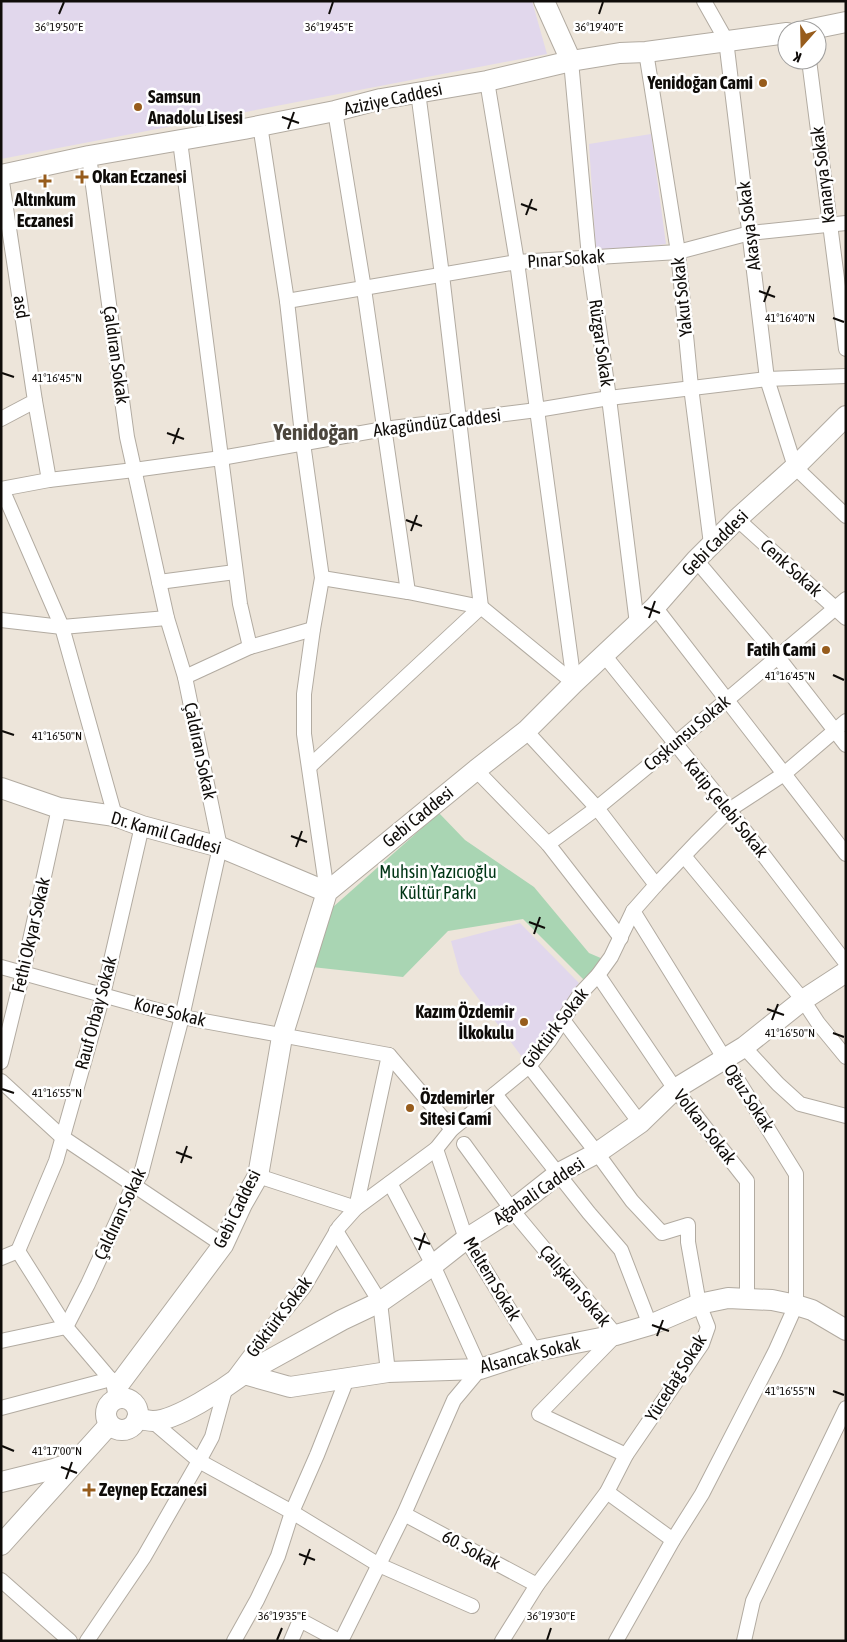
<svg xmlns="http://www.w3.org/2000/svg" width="847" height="1642" viewBox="0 0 847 1642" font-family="'Asap Condensed',sans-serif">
	<rect width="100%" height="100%" fill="#ede5da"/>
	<g fill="#e1d7ec">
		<polygon points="1,1 532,1 547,54 1,159"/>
		<polygon points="651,134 666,244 596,253 589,144"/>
		<polygon points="520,923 579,983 525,1061 460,974 451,941"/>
	</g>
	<polygon fill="#a9d5b3" points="439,813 465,840 534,887 589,953 603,959 584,980 523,919 448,931 403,977 312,967 319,933 333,907"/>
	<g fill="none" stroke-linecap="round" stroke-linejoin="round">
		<defs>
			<g id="street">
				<polyline points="704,1 726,40 767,379 795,467 846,516"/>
				<polyline points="646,52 678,252 691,387 711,544"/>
				<polyline points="809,60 846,349"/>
				<polyline points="571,61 589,257 609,398 637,624"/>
				<polyline points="487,81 517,262 574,683"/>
				<polyline points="335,111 364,289 408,592"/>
				<polyline points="260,125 287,301 303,443 322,578 313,629 304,694 304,734 327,892"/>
				<polyline points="180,141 240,604 250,647 185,677"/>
				<polyline points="287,301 517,262 678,252 750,233 846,223"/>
				<polyline points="35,401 49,480"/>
				<polyline points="1,419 35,401 1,175"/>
				<polyline points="1,489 49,480 134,470 221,458 384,429 537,410 609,398 767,379 846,376"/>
				<polyline points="2,489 62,627 115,816"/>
				<polyline points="737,519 846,618"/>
				<polyline points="696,560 777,656 846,745"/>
				<polyline points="322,578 408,592 481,607 574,683"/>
				<polyline points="159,582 235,572"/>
				<polyline points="655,607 846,854"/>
				<polyline points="1,620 62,627 167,618"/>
				<polyline points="250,647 313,629"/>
				<polyline points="604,655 729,810 846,963"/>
				<polyline points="526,731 597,808 656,885"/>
				<polyline points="310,766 481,607 442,275 418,92"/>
				<polyline points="476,770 548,844 621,938"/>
				<polyline points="548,844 597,808 675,744 846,599"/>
				<polyline points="684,856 803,1000 818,1023 846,1057"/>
				<polyline points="1,967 182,1017 389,1055 452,1129"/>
				<polyline points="598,975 675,1089 747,1181 747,1299"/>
				<polyline points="563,1020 640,1123"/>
				<polyline points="744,1047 778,1084 800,1104 846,1116"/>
				<polyline points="1,1062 23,972 59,808"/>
				<polyline points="1,1081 62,1137 223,1245"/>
				<polyline points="495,1094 589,1213 621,1250 650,1325"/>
				<polyline points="464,1144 512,1210 616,1335 539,1414 626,1455"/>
				<polyline points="436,1149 466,1239 535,1351"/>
				<polyline points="258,1176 356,1208 389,1055"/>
				<polyline points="336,1231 380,1302 388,1372"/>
				<polyline points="18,1251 56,1161 103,995 142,826"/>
				<polyline points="18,1251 66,1327 117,1387"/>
				<polyline points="1,1258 18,1251"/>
				<polyline points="66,1327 88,1284 133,1186 141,1174 182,1017 220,847 185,677 167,618 127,437 89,156"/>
				<polyline points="1,1341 66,1327"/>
				<polyline points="235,1376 274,1324 304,1287 339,1227 356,1208 436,1149 452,1129 529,1066 550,1040 580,994 598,975 611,957 633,911 656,885 696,843 729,810 784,774 846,721"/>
				<polyline points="1,1408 111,1379"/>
				<polyline points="152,1421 199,1461 292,1512 379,1565 472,1606"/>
				<polyline points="607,1492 673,1540"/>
				<polyline points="404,1514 537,1585"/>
				<polyline points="1,1580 70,1641"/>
				<polyline points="87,1641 144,1557 199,1461 212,1437 226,1386"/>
				<polyline points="234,1641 257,1600 278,1556 292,1512 317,1455 347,1379"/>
				<polyline points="291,1641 300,1620 339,1641"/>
				<polyline points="341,1641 404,1514 454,1400 480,1369 433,1265 390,1183"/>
				<polyline points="502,1641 537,1585 607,1492 626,1455 702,1344 708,1327 699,1304 688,1242 688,1225 662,1233 632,1201 597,1153 529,1066"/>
				<polyline points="616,1641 673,1540 702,1494 775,1352 796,1305 796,1174 633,911"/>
				<polyline points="744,1641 753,1601 846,1408"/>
			</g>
			<g id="secondary">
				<polyline points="544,1 571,61"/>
				<polyline points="807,30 846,22"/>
				<polyline points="1,175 89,156 244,129 335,111 381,99 487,81 571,61 620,53 646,52 787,33"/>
				<polyline points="1,788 59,808 115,816 142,826 220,847 327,892"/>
				<polyline points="244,1374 342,1320 380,1302 433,1265 466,1239 512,1210 559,1173 597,1153 640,1123 675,1089 744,1047 803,1000 846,972"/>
				<polyline points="119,1398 117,1387 223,1245 242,1204 258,1176 282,1037 327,892 476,770 526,731 574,683 655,607 696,560 737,519 795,467 846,416"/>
				<circle cx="122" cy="1414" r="16"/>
				<path d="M137 1419C143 1419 148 1421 153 1421 176 1421 225 1388 244 1374L290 1387 388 1372 480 1369 535 1351 616 1335 650 1325 699 1304 728 1298 772 1300 796 1305 812 1310 846 1330"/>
				<polyline points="1,1482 54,1469 74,1462"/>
				<polyline points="1,1545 109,1425"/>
			</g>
		</defs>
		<use href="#street" stroke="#b2aba1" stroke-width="16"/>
		<use href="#secondary" stroke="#b2aba1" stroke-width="22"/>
		<use href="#street" stroke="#fff" stroke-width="14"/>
		<use href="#secondary" stroke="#fff" stroke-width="20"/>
	</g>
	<path fill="none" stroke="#0f0c09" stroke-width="2" d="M59 14 64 2M329 14 333 2M599 14 603 2M282 117 299 123M288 129 294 112M521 204 537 210M526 215 532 199M759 291 775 297M764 302 770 286M833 318 844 322M2 373 14 377M167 433 184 439M173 444 179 428M406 520 422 526M411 531 417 515M644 607 660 613M649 618 655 601M833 675 844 680M2 731 14 735M291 836 307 842M296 847 302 831M529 922 545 928M534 934 540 917M767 1009 784 1015M772 1020 778 1004M833 1033 844 1037M2 1089 14 1093M176 1152 192 1158M181 1163 187 1146M414 1238 430 1244M419 1250 425 1233M652 1325 669 1331M657 1336 663 1320M833 1391 844 1395M2 1446 14 1451M61 1467 77 1473M66 1479 72 1462M299 1554 315 1560M304 1565 310 1549M277 1640 282 1628M547 1640 551 1628"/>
	<g fill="#975c1c" stroke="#fff" stroke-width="2">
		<circle cx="763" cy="83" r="5"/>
		<circle cx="138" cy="107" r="5"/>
		<path d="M79.5 169.5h5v5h5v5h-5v5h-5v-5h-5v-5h5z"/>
		<path d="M42.5 173.5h5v5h5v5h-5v5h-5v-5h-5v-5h5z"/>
		<circle cx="826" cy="650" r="5"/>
		<circle cx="524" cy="1022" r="5"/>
		<circle cx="410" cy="1108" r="5"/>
		<path d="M86.5 1482.5h5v5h5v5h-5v5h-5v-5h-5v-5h5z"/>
	</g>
	<g text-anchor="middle" stroke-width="5" stroke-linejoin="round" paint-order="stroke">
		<g font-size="18" font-weight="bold" fill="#0f0c09" stroke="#fff" text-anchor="start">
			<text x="753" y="89" text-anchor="end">Yenidoğan Cami</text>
			<text x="148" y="103">Samsun<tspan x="148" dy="21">Anadolu Lisesi</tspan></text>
			<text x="92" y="183">Okan Eczanesi</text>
			<text x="45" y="206" text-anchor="middle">Altınkum<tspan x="45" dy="21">Eczanesi</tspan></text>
			<text x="816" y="656" text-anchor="end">Fatih Cami</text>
			<text x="514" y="1018" text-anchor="end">Kazım Özdemir<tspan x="514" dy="21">İlkokulu</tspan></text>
			<text x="420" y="1104">Özdemirler<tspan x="420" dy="21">Sitesi Cami</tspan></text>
			<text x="99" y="1496">Zeynep Eczanesi</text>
		</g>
		<g font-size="18" fill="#0f0c09" stroke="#fff">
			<text transform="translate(393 99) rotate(-12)" y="6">Aziziye Caddesi</text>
			<text transform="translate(823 175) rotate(-97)" y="6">Kanarya Sokak</text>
			<text transform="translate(749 226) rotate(-97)" y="6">Akasya Sokak</text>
			<text transform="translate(566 259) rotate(-4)" y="6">Pınar Sokak</text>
			<text transform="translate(682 297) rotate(-96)" y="6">Yakut Sokak</text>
			<text transform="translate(21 307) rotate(81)" y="6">asd</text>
			<text transform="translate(601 343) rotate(82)" y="6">Rüzgar Sokak</text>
			<text transform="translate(116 355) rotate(82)" y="6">Çaldıran Sokak</text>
			<text transform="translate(437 423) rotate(-7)" y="6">Akagündüz Caddesi</text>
			<text transform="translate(715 543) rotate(-45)" y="6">Gebi Caddesi</text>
			<text transform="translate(791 568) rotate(42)" y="6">Cenk Sokak</text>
			<text transform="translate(687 733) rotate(-40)" y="6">Coşkunsu Sokak</text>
			<text transform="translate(200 751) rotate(78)" y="6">Çaldıran Sokak</text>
			<text transform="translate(726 808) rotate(51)" y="6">Katip Çelebi Sokak</text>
			<text transform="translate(418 817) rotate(-39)" y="6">Gebi Caddesi</text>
			<text transform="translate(166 833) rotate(16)" y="6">Dr. Kamil Caddesi</text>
			<text transform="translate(31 935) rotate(-77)" y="6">Fethi Okyar Sokak</text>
			<text transform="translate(170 1012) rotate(14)" y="6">Kore Sokak</text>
			<text transform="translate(96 1013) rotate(-75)" y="6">Rauf Orbay Sokak</text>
			<text transform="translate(555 1028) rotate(-52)" y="6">Göktürk Sokak</text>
			<text transform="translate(749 1098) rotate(57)" y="6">Oğuz Sokak</text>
			<text transform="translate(705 1127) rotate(52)" y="6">Volkan Sokak</text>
			<text transform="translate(539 1191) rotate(-34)" y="6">Ağabali Caddesi</text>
			<text transform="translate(237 1209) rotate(-64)" y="6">Gebi Caddesi</text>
			<text transform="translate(120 1214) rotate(-65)" y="6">Çaldıran Sokak</text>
			<text transform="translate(492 1279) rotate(59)" y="6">Meltem Sokak</text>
			<text transform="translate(575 1286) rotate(50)" y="6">Çalışkan Sokak</text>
			<text transform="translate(279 1317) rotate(-53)" y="6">Göktürk Sokak</text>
			<text transform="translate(530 1355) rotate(-14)" y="6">Alsancak Sokak</text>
			<text transform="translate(676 1378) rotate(-58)" y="6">Yücedağ Sokak</text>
			<text transform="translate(471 1550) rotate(28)" y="6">60. Sokak</text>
		</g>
		<g font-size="18" fill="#003515" stroke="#fff">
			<text x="438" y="878">Muhsin Yazıcıoğlu<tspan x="438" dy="21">Kültür Parkı</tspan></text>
		</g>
		<g font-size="22" font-weight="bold" fill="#4c463d" stroke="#fff">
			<text x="316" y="440">Yenidoğan</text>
		</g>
	</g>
	<g font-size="12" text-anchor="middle" fill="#0f0c09" stroke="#fff" stroke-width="5" stroke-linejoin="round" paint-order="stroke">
		<text x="59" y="31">36°19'50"E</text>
		<text x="329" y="31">36°19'45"E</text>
		<text x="599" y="31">36°19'40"E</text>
		<text x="790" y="322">41°16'40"N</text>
		<text x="57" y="382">41°16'45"N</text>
		<text x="790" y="680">41°16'45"N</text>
		<text x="57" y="740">41°16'50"N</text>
		<text x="790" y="1037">41°16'50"N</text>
		<text x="57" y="1097">41°16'55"N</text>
		<text x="790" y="1395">41°16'55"N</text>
		<text x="57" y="1455">41°17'00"N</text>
		<text x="282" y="1620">36°19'35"E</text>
		<text x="551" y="1620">36°19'30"E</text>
	</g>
	<rect width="847" height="1642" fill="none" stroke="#0f0c09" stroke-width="5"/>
	<g transform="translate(802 45) rotate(200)"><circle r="24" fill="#ffffff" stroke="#9f9e9d"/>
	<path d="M0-4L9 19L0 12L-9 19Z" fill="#975c1c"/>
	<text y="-8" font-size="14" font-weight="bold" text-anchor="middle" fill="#0f0c09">K</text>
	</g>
</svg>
